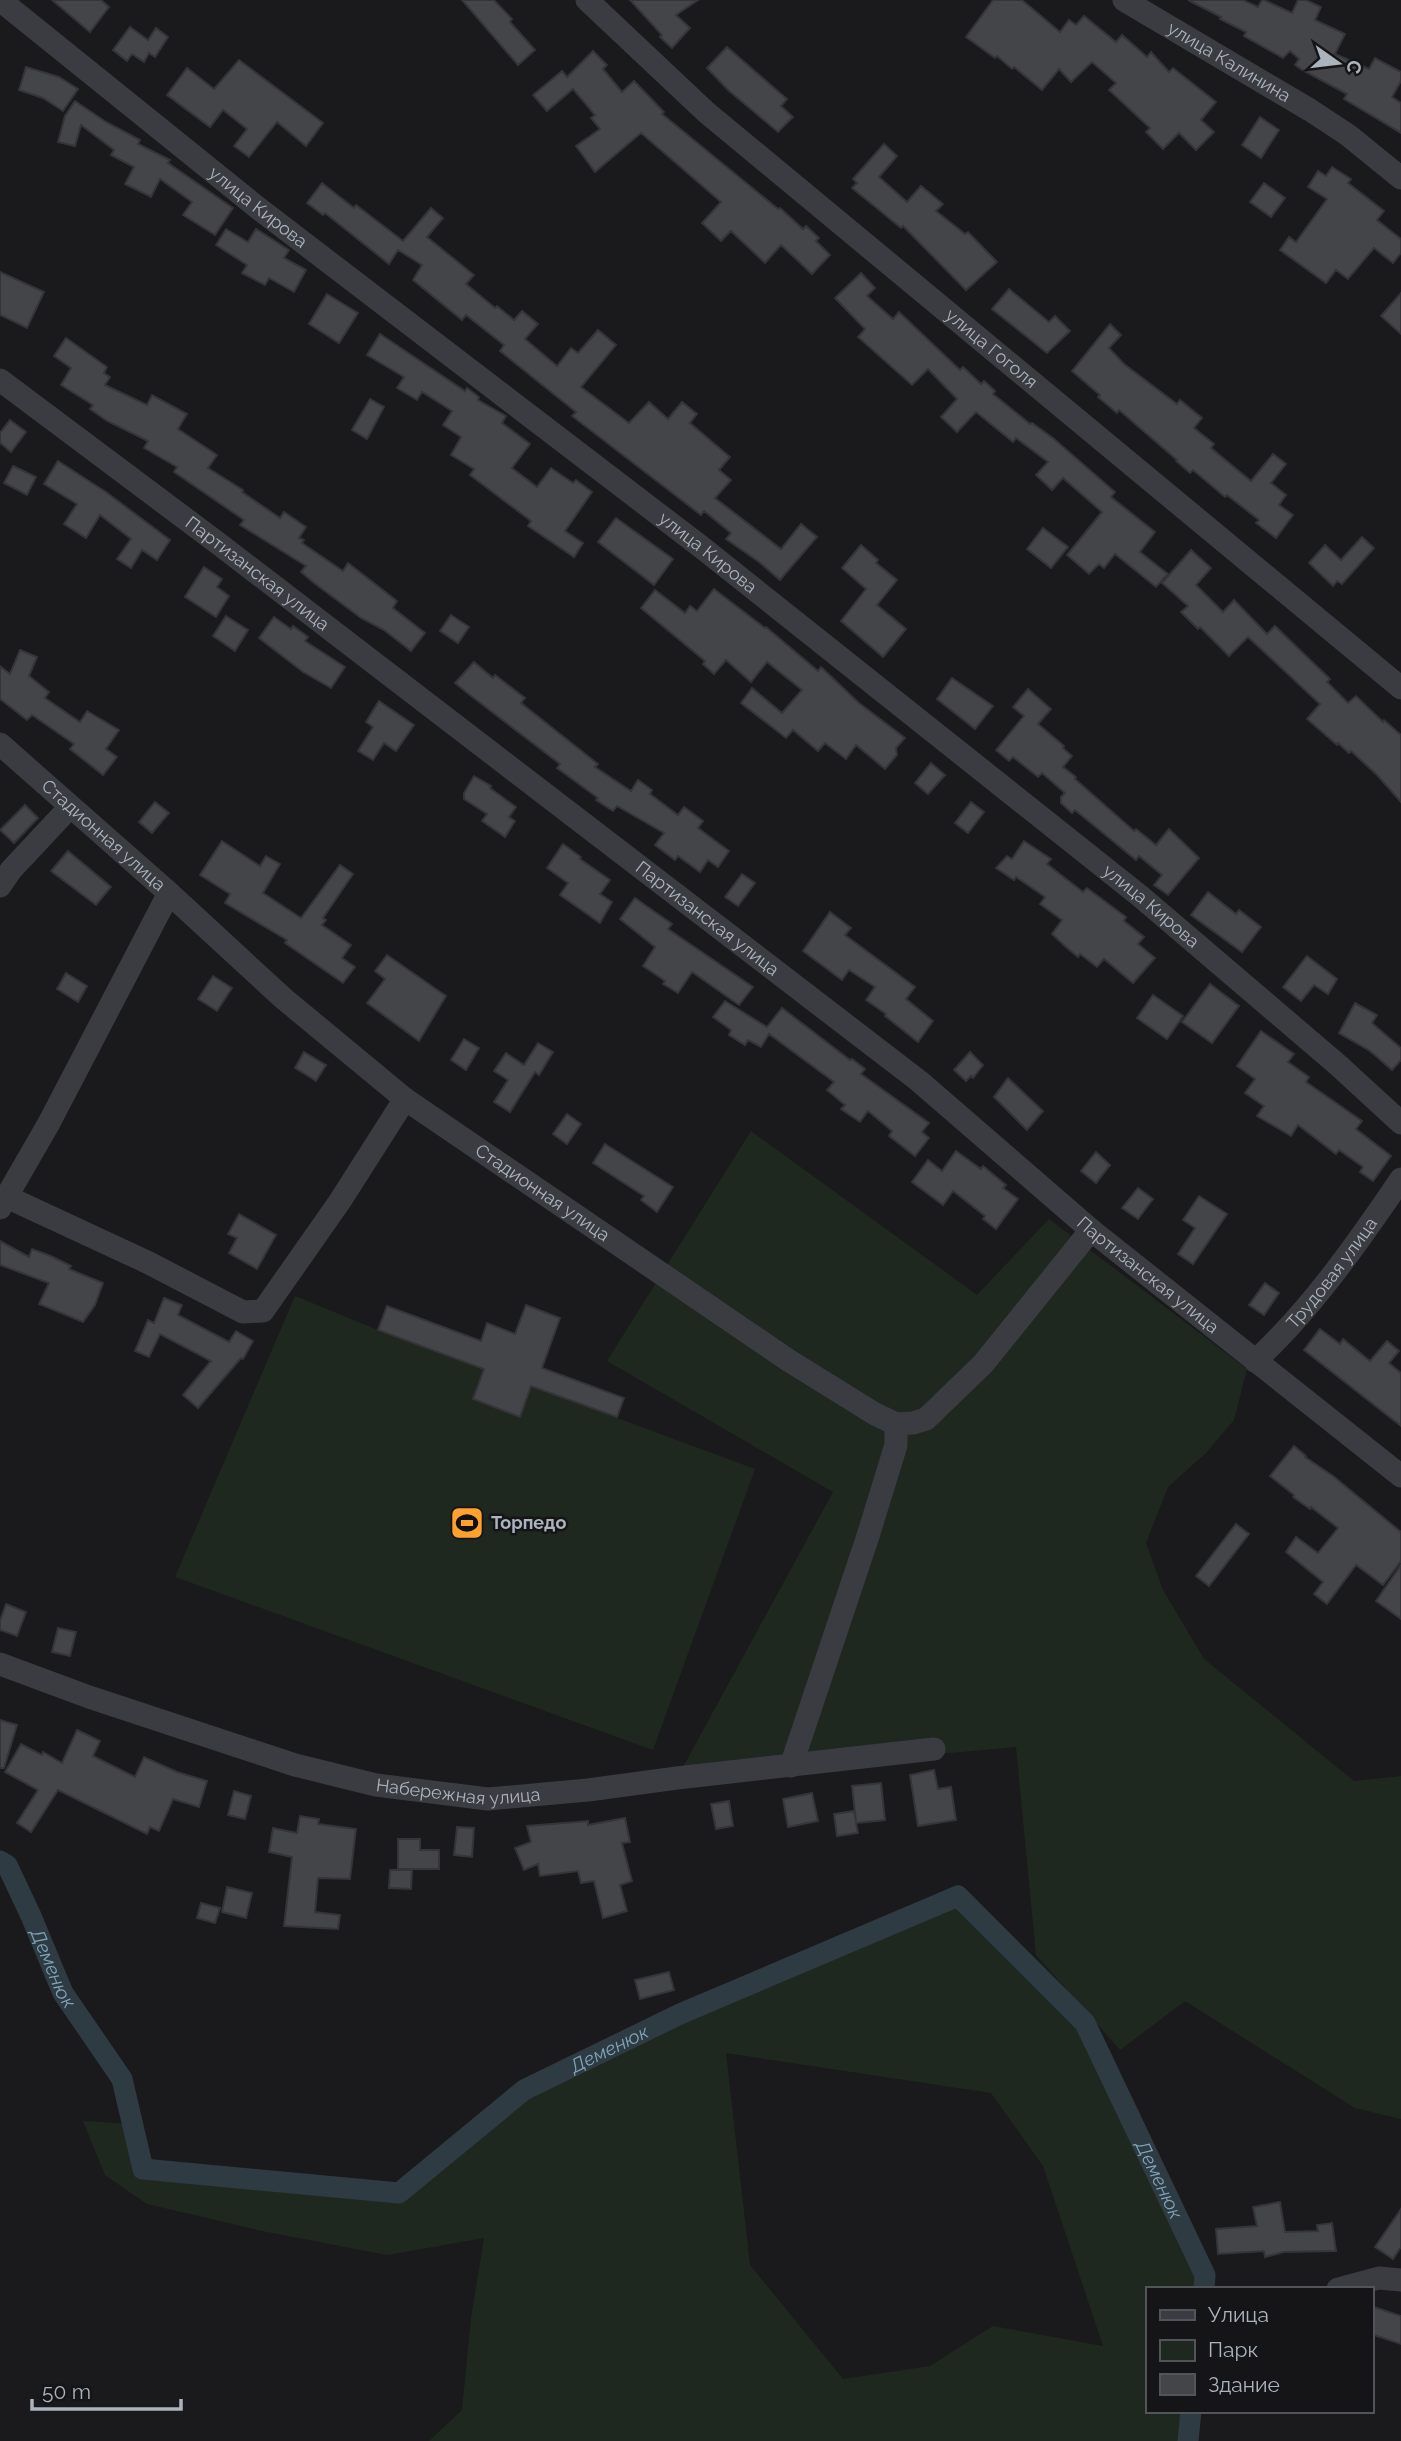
<svg xmlns="http://www.w3.org/2000/svg" width="1401" height="2441" viewBox="0 0 1401 2441" font-family="Raleway,sans-serif">
	<rect width="100%" height="100%" fill="#1a1a1c"/>
	<g fill="#1f281f" fill-rule="evenodd">
		<polygon points="751,1131 977,1295 1049,1219 1247,1369 1234,1420 1206,1453 1168,1487 1146,1543 1163,1590 1204,1659 1354,1781 1401,1776 1401,2119 1355,2108 1185,2001 1120,2050 1036,1955 1016,1747 677,1778 833,1492 607,1361"/>
		<polygon points="295,1296 378,1330 484,1369 473,1400 520,1417 531,1386 755,1469 653,1750 175,1577"/>
		<path d="M958 1896 1085 2023 1205 2275 1204 2289H1147V2411H1191L1188 2441H429L462 2410 471 2318 484 2238 387 2255 262 2231 147 2204 105 2175 83 2121 133 2124 144 2169 399 2193 524 2090 680 2014ZM726 2053 991 2093 1043 2166 1103 2346 993 2326 930 2366 843 2379 750 2265Z"/>
	</g>
	<g fill="none" stroke-linecap="round" stroke-linejoin="round">
		<g stroke="#2e3b42" stroke-width="21">
			<path id="s1" d="M0 1861 7 1865 31 1916 63 1993 122 2079 143 2169 399 2193 524 2090 680 2014 958 1896 1085 2023 1205 2275 1204 2289"/>
			<polyline points="1188,2441 1191,2411"/>
		</g>
	</g>
	<g fill="#444549" stroke="#343439" stroke-width="2">
		<polygon points="52,0 101,0 109,7 90,32"/>
		<polygon points="462,0 494,0 512,19 510,22 535,50 518,65"/>
		<polygon points="630,0 698,0 676,15 690,28 672,48 660,37 662,35"/>
		<polygon points="993,0 1022,0 1060,32 1069,20 1076,25 1084,16 1116,42 1122,35 1147,57 1151,52 1169,72 1173,68 1216,102 1201,120 1214,132 1196,150 1179,133 1163,149 1146,132 1150,128 1109,90 1116,83 1092,62 1071,82 1059,69 1042,90 1014,67 1012,69 997,56 995,58 966,37"/>
		<polygon points="1188,0 1243,0 1258,7 1262,0 1264,0 1292,13 1298,0 1306,0 1321,7 1315,20 1345,34 1335,54 1369,69 1375,58 1401,72 1401,81 1392,97 1401,103 1401,133 1344,99 1347,94 1302,70 1295,65 1299,59 1290,51 1283,58 1244,36 1246,32 1220,19 1221,17"/>
		<polygon points="130,27 148,40 156,28 168,37 155,57 149,53 144,62 132,54 127,61 113,50"/>
		<polygon points="727,47 787,99 781,106 793,117 778,132 728,90 707,68"/>
		<polygon points="593,51 607,65 603,69 622,92 634,81 664,112 662,114 778,209 780,208 803,229 806,226 819,238 816,241 830,255 812,274 781,245 765,263 731,231 721,241 702,223 721,202 641,133 595,172 576,146 600,129 591,118 595,115 573,89 547,111 533,95 562,71 567,77"/>
		<polygon points="239,60 323,123 306,146 277,122 249,157 234,146 247,129 223,110 210,127 167,95 187,68 214,89"/>
		<polygon points="26,67 59,77 78,89 63,111 43,98 19,90"/>
		<polygon points="75,101 106,122 140,140 138,144 170,160 168,163 233,208 215,235 183,215 192,202 160,179 151,197 125,184 134,167 111,155 114,150 81,125 75,146 58,142 65,116"/>
		<polygon points="1260,117 1279,130 1261,158 1242,145"/>
		<polygon points="884,144 897,156 879,177 907,202 921,186 943,204 936,211 965,234 968,232 997,262 966,290 903,226 901,228 852,188 857,183 853,179"/>
		<polygon points="1332,167 1351,179 1348,183 1384,211 1377,220 1401,239 1401,253 1393,263 1374,248 1348,279 1336,270 1326,283 1280,250 1289,237 1296,242 1327,199 1308,187 1318,171 1326,176"/>
		<polygon points="322,183 354,208 356,205 403,241 431,208 443,218 427,237 474,275 466,284 495,308 497,306 514,320 522,311 538,324 525,339 557,366 571,348 578,353 598,330 616,345 581,387 629,423 649,402 668,419 682,402 697,414 690,423 730,457 719,470 731,480 715,498 781,549 801,524 817,537 780,580 759,562 726,539 731,533 704,511 701,515 572,416 576,412 500,351 504,345 466,315 462,320 413,280 422,265 398,250 389,264 325,213 323,215 307,203"/>
		<polygon points="1264,183 1285,198 1271,217 1250,202"/>
		<polygon points="226,229 248,242 256,229 289,250 284,258 306,270 294,292 269,278 265,285 242,273 247,265 216,245"/>
		<polygon points="0,272 44,292 27,328 0,315"/>
		<polygon points="861,273 875,288 867,296 893,319 899,312 960,370 963,367 981,384 984,381 995,391 993,394 1030,424 1032,423 1053,438 1115,492 1111,497 1155,532 1140,552 1168,574 1156,587 1115,554 1104,568 1099,564 1089,574 1067,555 1102,512 1063,478 1052,490 1036,475 1048,462 1016,438 1013,442 976,412 957,432 941,417 957,399 928,369 912,385 858,337 865,329 835,298"/>
		<polygon points="1009,289 1049,322 1055,316 1070,331 1047,353 992,309"/>
		<polygon points="1401,293 1401,334 1381,316"/>
		<polygon points="327,294 358,313 339,343 309,324"/>
		<polygon points="1110,324 1121,335 1109,348 1124,364 1177,404 1180,400 1202,418 1194,428 1214,444 1211,448 1251,481 1273,454 1286,464 1271,483 1286,495 1279,505 1293,515 1276,538 1256,523 1259,520 1227,495 1225,497 1193,470 1190,473 1176,461 1177,460 1119,410 1117,413 1098,397 1100,395 1072,371"/>
		<polygon points="380,334 465,391 467,388 479,397 478,400 506,416 502,423 530,444 512,468 537,487 551,468 573,483 576,480 592,492 565,531 583,543 574,557 528,526 531,521 470,475 474,469 451,455 461,437 443,425 452,411 422,392 417,400 397,388 404,377 367,355"/>
		<polygon points="66,338 107,367 104,373 110,377 105,385 147,405 152,395 187,414 178,429 217,455 208,468 243,490 242,492 280,518 284,512 306,527 299,538 304,540 302,543 343,571 348,563 397,601 393,608 425,633 411,651 384,630 361,618 314,583 301,572 306,566 240,525 244,520 174,472 177,467 144,448 148,441 107,421 90,409 93,405 61,385 71,368 54,356"/>
		<polygon points="370,399 384,407 367,439 352,430"/>
		<polygon points="10,420 26,432 11,452 0,443 0,433"/>
		<polygon points="58,461 106,492 170,540 157,560 142,550 131,568 117,559 131,539 100,515 86,538 64,524 77,504 44,484"/>
		<polygon points="13,466 36,477 27,495 4,483"/>
		<polygon points="616,518 673,559 654,585 598,542"/>
		<polygon points="1043,528 1068,547 1051,568 1027,549"/>
		<polygon points="1362,537 1374,548 1342,584 1337,581 1333,586 1309,563 1325,545 1341,560"/>
		<polygon points="861,545 878,560 876,563 897,580 877,605 906,629 883,657 841,621 866,589 842,568"/>
		<polygon points="1191,550 1211,568 1196,585 1223,612 1234,600 1267,634 1275,626 1330,679 1327,682 1348,703 1356,696 1383,722 1384,720 1401,735 1401,802 1377,775 1351,751 1349,753 1338,743 1337,745 1307,719 1320,704 1248,637 1229,656 1200,627 1198,629 1181,612 1188,606 1162,583"/>
		<polygon points="204,567 222,579 217,587 229,596 216,617 185,597"/>
		<polygon points="714,589 765,628 766,627 818,671 821,667 859,703 905,738 896,748 897,755 885,769 856,745 846,759 825,743 818,751 793,730 786,738 741,703 752,688 782,713 802,690 767,662 751,682 726,660 714,674 703,664 705,661 641,608 655,590 685,613 690,606 697,611"/>
		<polygon points="451,615 469,627 458,643 440,631"/>
		<polygon points="226,616 248,630 235,651 213,636"/>
		<polygon points="274,617 291,629 293,626 308,637 305,641 345,667 331,688 303,672 259,638"/>
		<polygon points="20,650 37,657 29,676 49,692 45,698 80,722 87,711 119,730 106,749 117,757 103,775 70,749 74,744 32,715 27,720 0,699 0,666 10,674"/>
		<polygon points="474,662 493,678 495,675 525,698 521,703 598,764 595,767 631,791 638,780 652,790 650,794 678,815 684,807 703,821 698,828 729,851 718,867 708,860 700,872 678,856 675,860 655,845 664,833 617,806 613,811 596,800 598,798 557,768 560,764 466,692 455,683"/>
		<polygon points="952,678 993,706 975,729 937,699"/>
		<polygon points="1028,689 1051,709 1038,724 1064,746 1063,748 1072,756 1063,767 1076,777 1075,779 1134,831 1136,829 1156,845 1169,829 1199,858 1168,895 1154,885 1162,875 1139,856 1136,860 1075,810 1072,813 1061,803 1061,797 1065,793 1042,773 1038,777 1013,757 1009,761 996,750 1024,716 1013,707"/>
		<polygon points="379,701 414,725 396,751 384,743 373,760 358,751 373,727 366,722"/>
		<polygon points="931,763 945,775 928,794 915,783"/>
		<polygon points="474,776 491,786 490,788 516,807 509,817 515,821 505,837 482,821 487,814 464,799 464,793"/>
		<polygon points="155,802 169,813 152,833 139,822"/>
		<polygon points="971,802 984,812 968,833 955,823"/>
		<polygon points="25,805 38,818 14,843 0,830"/>
		<polygon points="222,841 260,866 266,856 280,864 263,893 301,918 340,865 353,874 323,918 326,920 322,925 351,945 342,958 355,967 343,983 285,943 287,940 225,903 230,894 200,875"/>
		<polygon points="1024,841 1051,859 1047,864 1083,892 1087,888 1126,917 1124,921 1144,937 1138,944 1155,958 1133,983 1104,959 1097,967 1080,954 1078,957 1066,947 1052,934 1062,920 1040,904 1045,897 1016,877 1014,880 996,868 1007,856 1012,859"/>
		<polygon points="563,844 581,857 580,859 610,880 600,894 612,902 600,923 560,895 568,883 547,868"/>
		<polygon points="68,851 111,887 96,905 51,871"/>
		<polygon points="742,874 755,883 738,906 725,897"/>
		<polygon points="1208,892 1236,914 1239,910 1261,927 1242,952 1191,915"/>
		<polygon points="635,898 672,924 668,929 753,987 739,1005 692,972 678,993 663,984 665,981 643,966 655,947 620,919"/>
		<polygon points="830,912 851,928 845,935 915,987 906,999 933,1021 918,1042 885,1016 886,1014 866,1000 875,987 849,970 842,980 803,951"/>
		<polygon points="387,955 446,996 419,1041 367,1003 385,979 375,971"/>
		<polygon points="1307,956 1337,979 1328,994 1314,985 1301,1001 1283,987"/>
		<polygon points="66,973 87,986 78,1002 57,989"/>
		<polygon points="213,976 232,988 217,1011 198,999"/>
		<polygon points="1210,984 1239,1006 1212,1043 1182,1022"/>
		<polygon points="1153,995 1183,1016 1167,1039 1137,1018"/>
		<polygon points="725,1001 767,1027 782,1008 850,1060 852,1059 865,1069 861,1074 929,1123 922,1132 929,1138 915,1156 889,1136 892,1131 868,1111 860,1122 841,1109 845,1105 827,1090 834,1082 769,1034 761,1047 748,1040 745,1045 729,1035 731,1030 713,1017"/>
		<polygon points="1355,1003 1377,1015 1372,1023 1401,1048 1401,1060 1392,1070 1370,1051 1339,1033"/>
		<polygon points="1261,1031 1294,1054 1288,1062 1309,1077 1306,1082 1362,1121 1356,1129 1391,1156 1373,1181 1360,1172 1363,1167 1339,1150 1336,1154 1298,1125 1291,1136 1257,1116 1264,1106 1245,1093 1255,1079 1237,1066"/>
		<polygon points="464,1039 479,1048 466,1070 451,1060"/>
		<polygon points="538,1043 553,1052 539,1075 535,1072 510,1112 494,1102 508,1080 494,1071 506,1053 524,1065"/>
		<polygon points="304,1052 326,1065 316,1081 295,1068"/>
		<polygon points="970,1052 983,1065 973,1078 971,1076 966,1081 954,1070"/>
		<polygon points="1008,1078 1043,1111 1027,1130 994,1097"/>
		<polygon points="567,1114 581,1124 567,1144 553,1134"/>
		<polygon points="605,1144 673,1187 657,1212 641,1200 644,1196 593,1163"/>
		<polygon points="956,1151 981,1169 983,1166 1006,1185 1003,1188 1018,1199 996,1229 983,1219 985,1216 953,1191 943,1205 912,1182 928,1160 942,1171"/>
		<polygon points="1096,1152 1110,1165 1096,1183 1081,1171"/>
		<polygon points="1138,1188 1153,1199 1138,1219 1122,1208"/>
		<polygon points="1199,1196 1227,1214 1193,1264 1178,1254 1195,1228 1183,1220"/>
		<polygon points="239,1214 276,1235 257,1269 229,1253 237,1238 228,1234"/>
		<polygon points="0,1241 29,1257 32,1249 51,1256 71,1266 69,1269 103,1283 95,1305 83,1322 39,1304 49,1283 0,1265"/>
		<polygon points="1265,1283 1279,1293 1264,1315 1249,1305"/>
		<polygon points="164,1298 182,1305 178,1315 229,1342 236,1331 253,1341 243,1359 241,1358 198,1408 183,1395 211,1361 160,1334 149,1357 135,1351 148,1320 154,1323"/>
		<polygon points="526,1305 560,1318 542,1368 624,1398 617,1417 531,1386 520,1417 473,1399 484,1369 378,1330 387,1306 481,1341 487,1323 515,1334"/>
		<polygon points="1320,1329 1340,1344 1343,1339 1370,1361 1387,1341 1399,1351 1389,1363 1401,1373 1401,1426 1304,1350"/>
		<polygon points="1294,1446 1306,1456 1305,1457 1333,1476 1401,1532 1401,1561 1383,1585 1356,1565 1327,1604 1314,1594 1323,1582 1286,1552 1296,1537 1318,1553 1338,1528 1311,1507 1310,1509 1293,1497 1294,1495 1270,1476"/>
		<polygon points="1236,1524 1249,1534 1209,1586 1196,1576"/>
		<polygon points="1401,1565 1401,1619 1376,1601"/>
		<polygon points="6,1604 26,1612 17,1636 0,1630 0,1621"/>
		<polygon points="58,1628 76,1632 70,1656 52,1652"/>
		<polygon points="0,1720 17,1725 4,1768 0,1768"/>
		<polygon points="77,1730 100,1741 93,1756 135,1777 144,1757 177,1772 207,1781 199,1807 173,1799 159,1831 150,1827 147,1834 58,1790 31,1832 17,1823 38,1790 5,1772 21,1744 42,1755 43,1752 62,1763"/>
		<polygon points="934,1770 938,1789 951,1787 956,1820 918,1826 910,1775"/>
		<polygon points="881,1783 885,1820 856,1823 858,1833 837,1836 834,1814 854,1811 856,1821 852,1786"/>
		<polygon points="234,1791 251,1796 245,1819 228,1815"/>
		<polygon points="812,1793 818,1821 788,1827 783,1799"/>
		<polygon points="729,1801 733,1826 716,1829 711,1804"/>
		<polygon points="300,1816 319,1819 318,1824 356,1829 350,1879 318,1878 315,1912 340,1915 338,1929 284,1926 292,1857 269,1852 273,1828 297,1833"/>
		<polygon points="625,1818 630,1842 622,1843 632,1881 620,1885 627,1911 603,1918 594,1881 581,1883 578,1871 540,1876 538,1864 524,1870 515,1848 531,1842 527,1826 588,1821 588,1825"/>
		<polygon points="457,1827 474,1828 472,1857 454,1855"/>
		<polygon points="398,1839 420,1839 420,1850 439,1850 439,1869 398,1869"/>
		<polygon points="390,1870 412,1870 411,1889 389,1888"/>
		<polygon points="227,1887 252,1893 246,1918 222,1912"/>
		<polygon points="201,1903 220,1908 215,1923 197,1918"/>
		<polygon points="669,1972 674,1990 640,1999 635,1980"/>
		<polygon points="1280,2202 1285,2232 1318,2231 1317,2225 1332,2223 1336,2251 1284,2252 1265,2257 1264,2251 1218,2254 1216,2229 1257,2226 1253,2207"/>
		<polygon points="1401,2209 1401,2247 1393,2259 1375,2247"/>
		<polygon points="1371,2306 1401,2316 1401,2344 1371,2334"/>
	</g>
	<g fill="none" stroke-linecap="round" stroke-linejoin="round">
		<g stroke="#3a3c42" stroke-width="23">
			<path id="s2" d="M0 0 258 208 700 546 1140 896 1338 1065 1401 1123"/>
			<path id="s3" d="M587 0 706 112 1401 688"/>
			<path id="s4" d="M1124 0 1310 110 1348 135 1401 178"/>
			<path id="s5" d="M0 380 219 544 919 1081 1091 1230 1401 1476"/>
			<path id="s6" d="M0 744 169 893 283 998 405 1099 788 1360 875 1414 896 1424 913 1423 926 1419 983 1364 1091 1230"/>
			<polyline points="0,886 11,870 70,807"/>
			<polyline points="7,1197 149,1263 243,1312 263,1311 340,1201 405,1099"/>
			<polyline points="0,1208 49,1123 169,893"/>
			<path id="s7" d="M1255 1361C1310 1311 1359 1241 1401 1179"/>
			<path id="s8" d="M0 1664 89 1697 295 1765 376 1785 488 1799 588 1790 677 1778 934 1749"/>
			<polyline points="791,1766 868,1536 896,1445 896,1424"/>
			<polyline points="1338,2289 1379,2278 1401,2280"/>
		</g>
	</g>
	<defs>
		<symbol id="stadium-square" viewBox="-11 -11 22 22"><rect x="-9" y="-9" width="18" height="18" rx="4" fill="#ffa12f" stroke="#151517"/><path d="M0-5a6.5 5 0 1 0 0 10a6.5 5 0 1 0 0-10ZM-3.5-1.8h7v3.6h-7Z" fill="#111"/></symbol>
	</defs>
	<g fill-rule="evenodd">
		<use href="#stadium-square" x="448" y="1504" width="38" height="38"/>
	</g>
	<g text-anchor="middle" stroke-width="5" stroke-linejoin="round" paint-order="stroke">
		<g font-size="18" fill="#abb3bd" stroke="#151517">
			<text dy="6" stroke="none"><textPath href="#s4" startOffset="122">улица Калинина</textPath></text>
			<text dy="6" stroke="none"><textPath href="#s2" startOffset="331">улица Кирова</textPath></text>
			<text dy="6" stroke="none"><textPath href="#s3" startOffset="534">улица Гоголя</textPath></text>
			<text dy="6" stroke="none"><textPath href="#s2" startOffset="898">улица Кирова</textPath></text>
			<text dy="6" stroke="none"><textPath href="#s5" startOffset="322">Партизанская улица</textPath></text>
			<text dy="6" stroke="none"><textPath href="#s6" startOffset="138">Стадионная улица</textPath></text>
			<text dy="6" stroke="none"><textPath href="#s2" startOffset="1465">улица Кирова</textPath></text>
			<text dy="6" stroke="none"><textPath href="#s5" startOffset="889">Партизанская улица</textPath></text>
			<text dy="6" stroke="none"><textPath href="#s6" startOffset="705">Стадионная улица</textPath></text>
			<text dy="6" stroke="none"><textPath href="#s7" startOffset="117">Трудовая улица</textPath></text>
			<text dy="6" stroke="none"><textPath href="#s5" startOffset="1456">Партизанская улица</textPath></text>
			<text dy="6" stroke="none"><textPath href="#s8" startOffset="478">Набережная улица</textPath></text>
		</g>
		<g font-size="18" font-weight="bold" fill="#abb3bd" stroke="#151517" text-anchor="start">
			<text x="491" y="1529">Торпедо</text>
		</g>
		<g font-size="19" font-style="italic" fill="#80a5ba" stroke="#151517">
			<text dy="7" stroke="none"><textPath href="#s1" startOffset="121">Деменюк</textPath></text>
			<text dy="7" stroke="none"><textPath href="#s1" startOffset="858">Деменюк</textPath></text>
			<text dy="7" stroke="none"><textPath href="#s1" startOffset="1592">Деменюк</textPath></text>
		</g>
	</g>
	<rect x="1146" y="2287" width="228" height="126" fill="#151517" stroke="#515459" stroke-width="2"/>
	<rect x="1160" y="2310" width="35" height="10" fill="#3a3c42" stroke="#515459" stroke-width="2"/>
	<text x="1208" y="2322" font-size="21" fill="#abb3bd">Улица</text>
	<rect x="1160" y="2340" width="35" height="21" fill="#1f281f" stroke="#515459" stroke-width="2"/>
	<text x="1208" y="2357" font-size="21" fill="#abb3bd">Парк</text>
	<rect x="1160" y="2374" width="35" height="21" fill="#444549" stroke="#515459" stroke-width="2"/>
	<text x="1208" y="2392" font-size="21" fill="#abb3bd">Здание</text>
	<g transform="translate(1338 63) rotate(104)" stroke="#151517" stroke-width="5" paint-order="stroke">
	<path d="M0-5L12 26L0 18L-12 26Z" fill="#abb3bd"/>
	<text y="-10" font-size="19" font-weight="bold" text-anchor="middle" fill="#abb3bd">С</text>
	</g>
	<path d="M32 2399v10h149v-10" fill="none" stroke="#abb3bd" stroke-width="3.5"/>
	<text x="42" y="2399" font-size="21" fill="#abb3bd" stroke="#151517" stroke-width="5" paint-order="stroke">50 m</text>
</svg>
